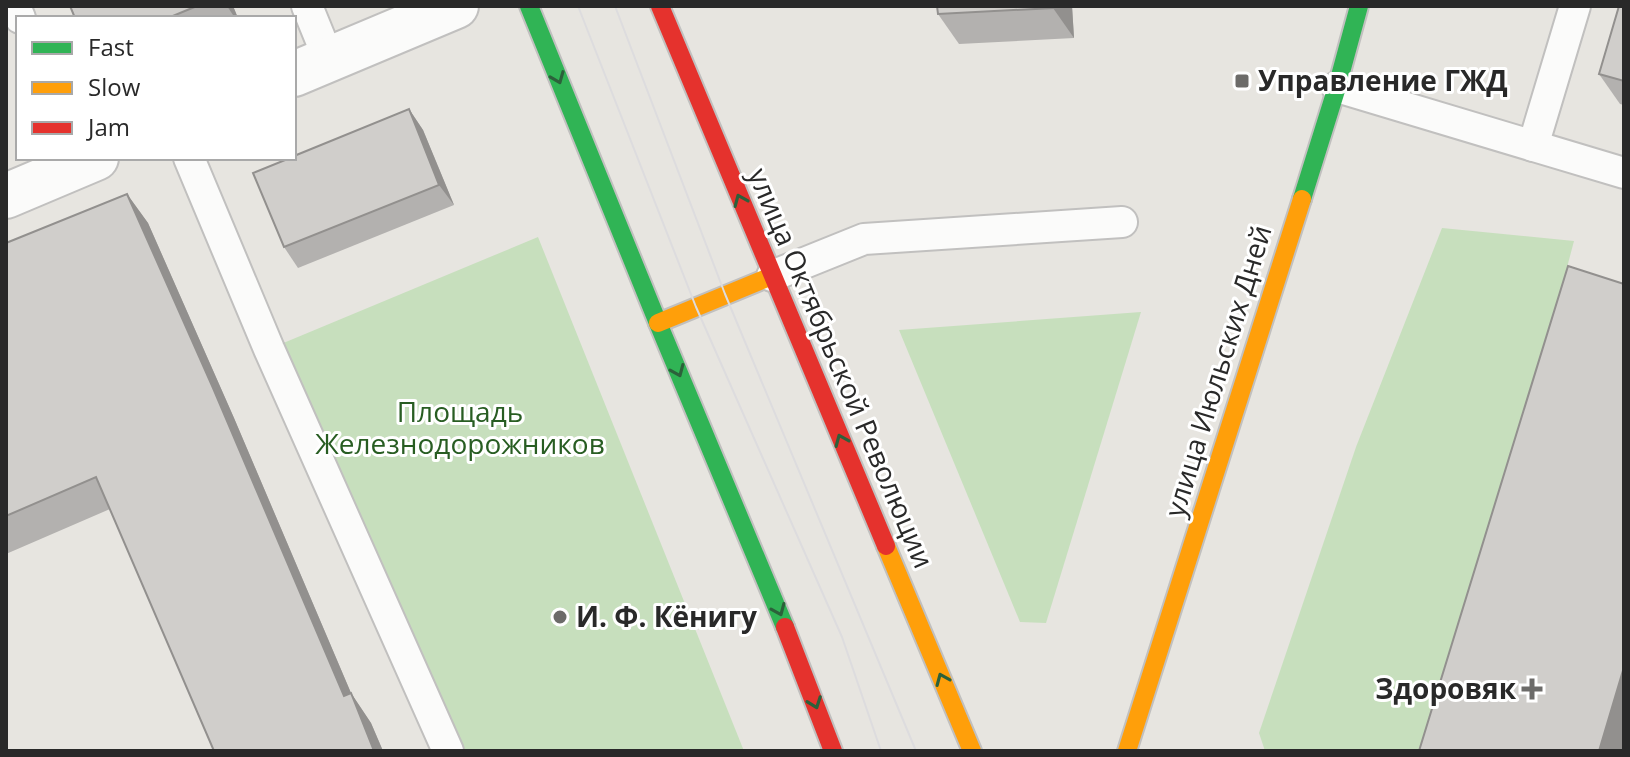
<svg xmlns="http://www.w3.org/2000/svg" width="1630" height="757" viewBox="0 0 1630 757" font-family="'Open Sans',sans-serif">
	<rect width="100%" height="100%" fill="#e7e5e0"/>
	<g fill="#c7dfbd">
		<polygon points="1442,228 1574,241 1506,497 1428,751 1265,751 1259,733 1356,447"/>
		<polygon points="538,237 744,751 448,751 269,349"/>
		<polygon points="1141,312 1046,623 1020,622 899,330"/>
	</g>
	<g fill="none" stroke-linecap="round" stroke-linejoin="round">
		<defs>
			<g id="lane">
				<polyline points="15,6 20,18"/>
				<polyline points="307,6 329,60"/>
				<polyline points="1337,87 1624,173"/>
				<polyline points="1533,146 1575,6"/>
				<polyline points="189,158 269,349 448,751"/>
				<polyline points="772,276 864,239 1122,222"/>
			</g>
			<g id="street">
				<polyline points="294,74 456,6"/>
				<polyline points="6,196 96,158"/>
			</g>
			<g id="fast">
				<polyline points="529,6 658,323 785,627"/>
				<polyline points="1302,199 1337,87 1359,6"/>
			</g>
			<g id="slow">
				<polyline points="658,323 772,276"/>
				<polyline points="886,546 972,751"/>
				<polyline points="1127,751 1302,199"/>
			</g>
			<g id="jam">
				<polyline points="660,6 886,546"/>
				<polyline points="785,627 833,751"/>
			</g>
		</defs>
		<use href="#lane" stroke="#c1c0bf" stroke-width="34"/>
		<use href="#street" stroke="#c1c0bf" stroke-width="48"/>
		<use href="#fast" stroke="#c1c0bf" stroke-width="22"/>
		<use href="#slow" stroke="#c1c0bf" stroke-width="22"/>
		<use href="#jam" stroke="#c1c0bf" stroke-width="22"/>
		<use href="#lane" stroke="#fbfbfa" stroke-width="30"/>
		<use href="#street" stroke="#fbfbfa" stroke-width="44"/>
		<use href="#fast" stroke="#30b455" stroke-width="18"/>
		<use href="#slow" stroke="#ff9f0a" stroke-width="18"/>
		<use href="#jam" stroke="#e5322d" stroke-width="18"/>
		<g stroke="#dddcde" stroke-width="2">
			<polyline points="578,6 696,307 842,637 881,751"/>
			<polyline points="615,6 725,294 916,751"/>
		</g>
	</g>
	<g fill="#b3b1af">
		<polygon points="70,6 233,6 238,18 75,18"/>
		<polygon points="937,6 1072,6 1074,38 959,44 938,14"/>
		<polygon points="1624,6 1624,105 1620,104 1599,74"/>
		<polygon points="409,109 423,130 454,205 298,268 284,247"/>
		<polygon points="127,194 148,223 234,418 351,693 371,723 383,751 214,751 110,509 6,554 6,243"/>
	</g>
	<g fill="#92908e">
		<polygon points="227,6 233,6 238,18 235,18"/>
		<polygon points="1052,6 1072,6 1074,38 1053,8"/>
		<polygon points="409,109 423,130 454,205 439,185"/>
		<polygon points="127,194 148,223 234,418 351,693 371,723 383,751 374,751 344,696"/>
		<polygon points="1624,667 1624,751 1599,751"/>
	</g>
	<g fill="#d0cecb" stroke="#92908e" stroke-width="2">
		<polygon points="70,6 197,6 168,18 75,18"/>
		<polygon points="937,6 1052,6 1053,8 938,14"/>
		<polygon points="1619,6 1624,6 1624,81 1599,74"/>
		<polygon points="409,109 439,185 284,247 253,173 290,158 294,158 294,156"/>
		<polygon points="127,194 213,388 344,696 351,693 374,751 214,751 96,477 6,516 6,243"/>
		<polygon points="1568,266 1624,284 1624,667 1599,751 1419,751"/>
	</g>
	<defs><path id="oneway-chevron" d="M-2-3.5L2.5 0L-2 3.5" fill="none" stroke-width="1.6" stroke-linecap="round" stroke-linejoin="round" transform="scale(2)"/></defs>
	<g stroke="#2c613b">
		<use href="#oneway-chevron" transform="translate(558 78) rotate(68)"/>
		<use href="#oneway-chevron" transform="translate(740 200) rotate(-113)"/>
		<use href="#oneway-chevron" transform="translate(678 371) rotate(67)"/>
		<use href="#oneway-chevron" transform="translate(841 440) rotate(-113)"/>
		<use href="#oneway-chevron" transform="translate(779 610) rotate(67)"/>
		<use href="#oneway-chevron" transform="translate(942 679) rotate(-113)"/>
		<use href="#oneway-chevron" transform="translate(815 703) rotate(70)"/>
	</g>
	<g fill="#6c6b69" stroke="#fff" stroke-width="3">
		<rect x="1234" y="73" width="16" height="16" rx="4"/>
		<circle cx="560" cy="617" r="8"/>
		<path d="M1528 677h8v8h8v8h-8v8h-8v-8h-8v-8h8z"/>
	</g>
	<g text-anchor="middle" stroke-width="6" stroke-linejoin="round" paint-order="stroke">
		<g font-size="28" font-weight="bold" fill="#292929" stroke="#fff" text-anchor="start">
			<text x="1258" y="91">Управление ГЖД</text>
			<text x="576" y="627">И. Ф. Кёнигу</text>
			<text x="1516" y="699" text-anchor="end">Здоровяк</text>
		</g>
		<g font-size="28" fill="#292929" stroke="#fff">
			<text transform="translate(841 368) rotate(67)" y="10">улица Октябрьской Революции</text>
			<text transform="translate(1218 371) rotate(-73)" y="10">улица Июльских Дней</text>
		</g>
		<g font-size="28" fill="#285d22" stroke="#fff">
			<text x="460" y="422">Площадь<tspan x="460" dy="32">Железнодорожников</tspan></text>
		</g>
	</g>
	<rect width="1630" height="757" fill="none" stroke="#292929" stroke-width="16"/>
	<rect x="16" y="16" width="280" height="144" fill="#ffffff" stroke="#a9a9a9" stroke-width="2"/>
	<rect x="32" y="42" width="40" height="12" fill="#30b455" stroke="#a9a9a9" stroke-width="2"/>
	<text x="88" y="56" font-size="24" fill="#292929">Fast</text>
	<rect x="32" y="82" width="40" height="12" fill="#ff9f0a" stroke="#a9a9a9" stroke-width="2"/>
	<text x="88" y="96" font-size="24" fill="#292929">Slow</text>
	<rect x="32" y="122" width="40" height="12" fill="#e5322d" stroke="#a9a9a9" stroke-width="2"/>
	<text x="88" y="136" font-size="24" fill="#292929">Jam</text>
</svg>
